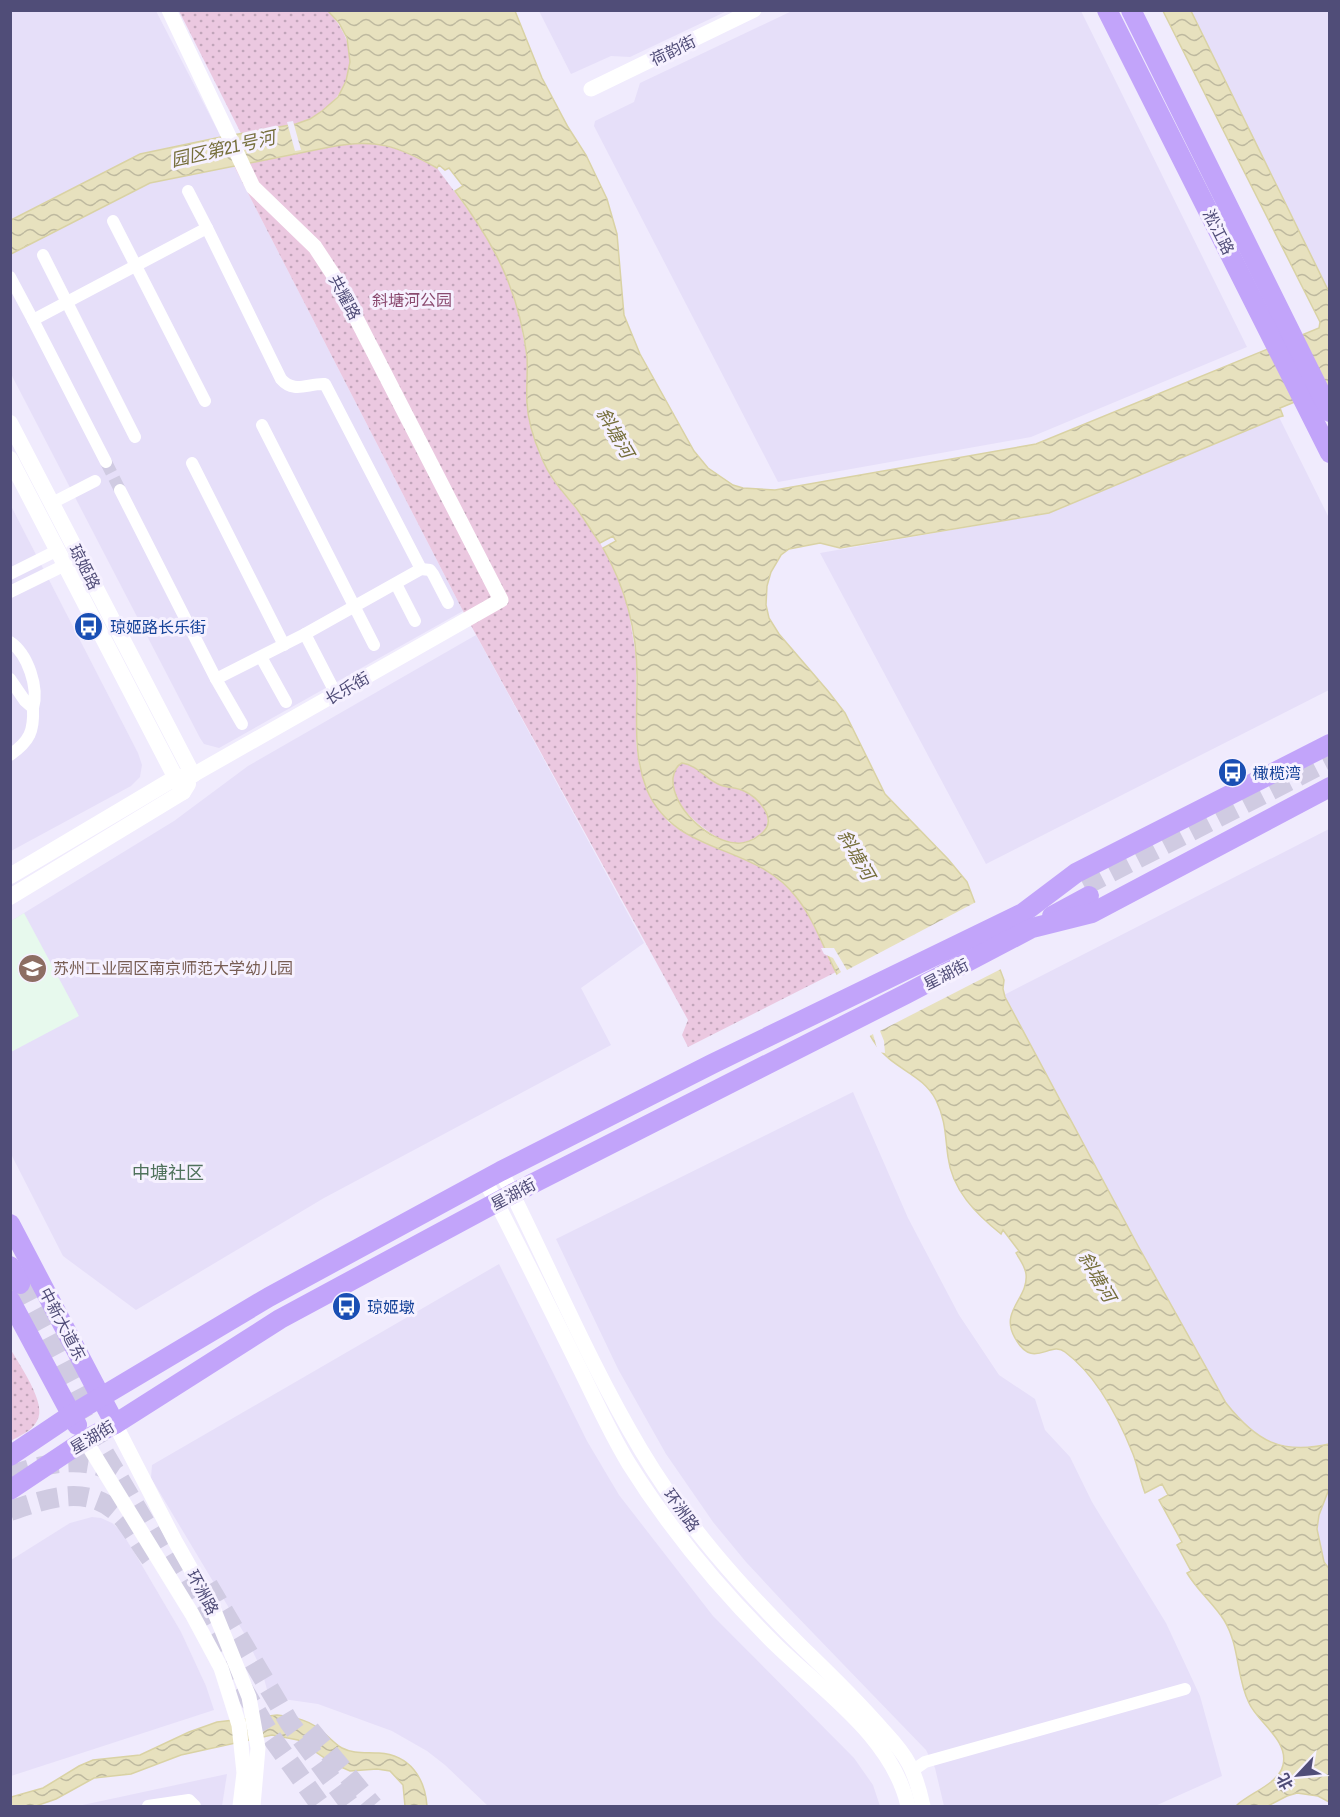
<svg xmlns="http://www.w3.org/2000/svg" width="1340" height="1817" viewBox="0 0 1340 1817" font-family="'Archivo Narrow','Noto Sans SC',sans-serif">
	<defs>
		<pattern id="park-dots" width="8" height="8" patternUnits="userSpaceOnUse" patternTransform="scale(1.5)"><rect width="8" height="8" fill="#ebc8e0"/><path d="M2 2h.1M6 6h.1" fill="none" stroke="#c1a5ba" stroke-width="1.8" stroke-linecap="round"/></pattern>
		<pattern id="water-waves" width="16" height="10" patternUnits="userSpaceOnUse" patternTransform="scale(1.5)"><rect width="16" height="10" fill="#e7e1be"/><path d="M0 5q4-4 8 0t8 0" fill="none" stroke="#beb99f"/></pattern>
	</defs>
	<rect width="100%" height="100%" fill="#f0ebfd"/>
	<g fill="#e6dff9">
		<polygon points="794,10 1081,11 1247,347 1031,437 778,482 594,126 595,121 634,102 640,83"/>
		<polygon points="11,11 156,11 221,137 140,154 11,220"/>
		<polygon points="539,11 727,11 630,57 611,56 571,74"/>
		<polygon points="1191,11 1329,11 1329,292 1225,80"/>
		<polygon points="234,166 463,611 219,748 204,744 200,738 11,374 11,254 146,184"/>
		<polygon points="1279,417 1329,518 1329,690 986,864 820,553 1049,513"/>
		<polygon points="10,504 138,753 142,765 140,777 131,786 11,851"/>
		<polygon points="476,635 644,943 581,988 611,1045 324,1198 136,1310 63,1256 11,1154 11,921 174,821 248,766"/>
		<polygon points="1329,829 1329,1444 1295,1448 1266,1441 1244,1424 1226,1403 1137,1244 1004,995"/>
		<polygon points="853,1092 908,1218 959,1315 999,1375 1035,1399 1045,1430 1070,1457 1092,1502 1166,1623 1200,1696 1222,1776 1155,1806 944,1806 935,1768 926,1750 786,1605 746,1562 713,1522 666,1454 618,1369 556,1239"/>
		<polygon points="499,1264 587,1441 619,1495 713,1616 854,1758 873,1785 880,1806 488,1806 445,1765 427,1751 392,1731 318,1704 269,1697 262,1671 244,1633 151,1478 152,1465"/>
		<polygon points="1329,1489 1329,1570 1324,1562 1317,1529 1319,1515"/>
		<polygon points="92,1517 101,1518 112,1523 121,1531 137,1557 181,1632 206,1686 214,1710 11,1776 11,1560 70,1523"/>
		<polygon points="227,1774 222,1806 78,1806"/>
	</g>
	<polygon fill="#e7f9ed" points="24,913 79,1016 11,1052 11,921"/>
	<g fill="url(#park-dots)">
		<path d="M179 11H328C358 44 360 82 322 111L320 148 355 142 382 144 395 148 425 161 437 168 488 237 502 262 519 313 527 359 528 412 540 456 553 480 577 510 600 543 613 567 627 600 636 657V742L639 764 648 791 669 823 717 837C695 824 661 795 677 766 691 757 706 778 717 784 726 788 736 787 744 791 762 800 780 824 756 837 744 845 734 844 721 839L745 859 771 872 796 896 809 916 836 972 688 1047 682 1035 688 1020 463 611 234 166 255 161Z"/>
		<path d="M10 1348C19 1365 48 1404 37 1421 32 1431 19 1436 11 1441Z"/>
	</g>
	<g fill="url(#water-waves)" stroke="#d9d2a4" stroke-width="1.5" fill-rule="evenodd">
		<path d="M328 11H515L542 78 568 127 586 155 607 199 617 234 624 315 640 354 694 451 708 468 733 485 743 488 775 490 1036 444 1319 328 1320 322 1163 11H1191L1329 292V388L1280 408 1283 416 1279 417 1049 513 840 548 820 543 789 549 781 555 771 572 767 586 766 605 769 618 779 634 828 691 845 713 885 794 948 859 967 882 1004 980 1003 989 1005 997 1137 1244 1226 1403C1256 1441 1281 1455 1329 1444V1489L1319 1515 1317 1529 1324 1562 1330 1570 1329 1802 1318 1796 1297 1793 1287 1796 1268 1806H1236C1249 1793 1279 1784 1283 1765 1289 1740 1258 1723 1249 1703 1236 1677 1240 1646 1224 1620 1213 1603 1197 1590 1187 1573L1191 1571 1177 1545 1182 1542 1159 1500 1168 1495 1162 1484 1145 1493C1140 1480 1138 1467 1133 1454 1119 1419 1096 1375 1065 1352 1050 1340 1033 1371 1015 1338 999 1311 1029 1298 1026 1274 1025 1266 1020 1260 1016 1253L1019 1251 1003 1230 1001 1234C976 1214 952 1190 948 1157 945 1136 946 1121 936 1100 923 1074 893 1069 877 1046 868 1034 862 1020 855 1006 847 992 838 978 831 962 821 941 812 917 797 898 755 842 676 857 647 790 633 755 637 720 637 683 638 635 627 590 603 548L616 541 613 536 600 543C592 532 585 520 577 509 563 492 549 477 541 456 534 440 528 421 527 403 526 388 528 373 527 357 519 291 495 244 455 191L463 186 449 168 445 170 439 165 437 168C398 146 375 138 330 147L150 183 11 254V220L140 154 221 137 296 124 310 119 322 111 338 97 346 81 350 62 347 38 339 23ZM682 763C697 765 705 778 718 784 726 788 736 787 744 791 759 798 779 820 761 834 754 840 744 844 736 843 708 841 671 807 673 778 674 771 676 766 682 763Z"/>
		<path d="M277 1715C295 1717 310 1720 324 1733 330 1738 335 1744 342 1748 353 1754 367 1752 379 1753 410 1755 425 1778 427 1806H405L403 1785 390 1771 377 1769 350 1771 332 1763 298 1740 272 1735 181 1755 131 1774 94 1778 56 1799 36 1806H11V1797L43 1788 79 1766 93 1760 140 1755 189 1732 217 1722Z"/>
	</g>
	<g fill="#f0ebfd">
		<polygon points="293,121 301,150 295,151 287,122"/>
		<polygon points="976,902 987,924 1003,968 880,1031 884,1041 885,1053 878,1052 873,1034 868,1037 835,976 841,972 833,958 824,954 821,948 834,948 847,970"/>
	</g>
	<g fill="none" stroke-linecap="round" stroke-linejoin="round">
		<polyline stroke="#d0cbe2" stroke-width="12" stroke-dasharray="12 6" stroke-linecap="butt" points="106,462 120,490"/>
		<g stroke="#d0cbe2" stroke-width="20" stroke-dasharray="20 10" stroke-linecap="butt">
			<polyline points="1084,886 1330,760"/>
			<polyline points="20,1284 87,1411"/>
			<polyline points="74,1402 272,1738 321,1806"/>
			<path d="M10 1476C43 1464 84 1453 116 1474"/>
			<path d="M10 1511C51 1497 93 1482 125 1521 134 1533 142 1547 151 1559"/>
			<polyline points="208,1585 289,1722 351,1806"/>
			<polyline points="310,1730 373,1806"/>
		</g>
		<g stroke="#fff" stroke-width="12">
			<polyline points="188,191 207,228"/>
			<polyline points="113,221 205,401"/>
			<polyline points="43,255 135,437"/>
			<polyline points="10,277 33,320"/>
			<polyline points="262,425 374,645"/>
			<path d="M106 462 33 320 207 228 281 379C294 394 308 383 325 384L421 569 305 634 336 694"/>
			<polyline points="192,463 284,645"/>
			<polyline points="120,490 216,679 305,634"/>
			<polyline points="52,503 95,481"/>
			<polyline points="421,569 430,570 433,574 448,603"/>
			<polyline points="10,574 58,550"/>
			<polyline points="396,584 415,621"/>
			<polyline points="10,592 65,565"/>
			<path d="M10 642C28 654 39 688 33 708L25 701 10 679"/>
			<polyline points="261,657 286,702"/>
			<polyline points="216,679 242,724"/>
			<path d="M10 755C30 741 34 731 33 708"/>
			<polyline points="912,1771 925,1762 1185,1689"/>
			<polyline points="148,1806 189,1800 195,1806"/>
		</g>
		<g stroke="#fff" stroke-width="15">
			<polyline points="169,10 253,187 315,247 336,279 501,600 193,775"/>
			<polyline points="591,89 754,10"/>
			<path d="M501 1171C548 1264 588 1361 641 1450 685 1524 741 1587 802 1647 829 1673 856 1699 881 1728 891 1739 902 1750 909 1764 916 1777 920 1792 923 1806"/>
			<path d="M485 1180C517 1242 548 1304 579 1367 595 1399 610 1433 629 1464 671 1531 722 1592 778 1647 826 1693 893 1739 908 1806"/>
			<polyline points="115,1424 175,1541 213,1608 249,1697 258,1748 253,1806"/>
			<polyline points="85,1440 192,1614 221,1668 239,1725 244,1773 240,1806"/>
		</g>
		<g stroke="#fff" stroke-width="16">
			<polyline points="10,423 193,775"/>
			<polyline points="10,459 183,792"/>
			<polyline points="10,876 175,778 186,776"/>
			<polyline points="10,897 183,792 188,784"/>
		</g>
		<g stroke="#c2a4fa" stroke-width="20">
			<polyline points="1107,10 1330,453"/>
			<polyline points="1131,10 1330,412"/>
			<polyline points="1052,916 1089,896"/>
			<polyline points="10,1224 115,1424"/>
			<polyline points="10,1266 20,1284"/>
			<polyline points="10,1300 77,1425"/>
			<polyline points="10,1456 71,1415 269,1297 501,1171 712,1064 1023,913 1076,873 1330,744"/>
			<polyline points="10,1490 85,1440 115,1424 280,1319 512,1194 906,994 1032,928 1092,913 1330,787"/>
		</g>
	</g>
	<defs>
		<symbol id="bus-disc" viewBox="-11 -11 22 22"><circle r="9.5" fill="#1a4fb4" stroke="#f6f1ff"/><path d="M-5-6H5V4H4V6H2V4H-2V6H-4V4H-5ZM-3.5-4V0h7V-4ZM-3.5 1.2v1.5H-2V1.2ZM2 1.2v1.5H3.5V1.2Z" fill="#fff"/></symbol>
		<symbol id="school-disc" viewBox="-11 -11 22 22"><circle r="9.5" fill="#8d6e63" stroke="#f6f1ff"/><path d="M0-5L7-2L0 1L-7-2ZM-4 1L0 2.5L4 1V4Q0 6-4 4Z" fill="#fff"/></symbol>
	</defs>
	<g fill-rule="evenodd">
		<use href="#bus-disc" x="72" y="610" width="33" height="33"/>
		<use href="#bus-disc" x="1216" y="756" width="33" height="33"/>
		<use href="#school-disc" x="16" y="952" width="33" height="33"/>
		<use href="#bus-disc" x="330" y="1290" width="33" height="33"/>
	</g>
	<g text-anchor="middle" stroke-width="6" stroke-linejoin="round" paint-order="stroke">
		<g font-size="16" fill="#504d78" stroke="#f6f1ff">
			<text transform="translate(673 50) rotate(-26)" y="6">荷韵街</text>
			<text transform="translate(1219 232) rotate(63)" y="6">淞江路</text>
			<text transform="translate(345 297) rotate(62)" y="6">共耀路</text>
			<text transform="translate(85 567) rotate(63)" y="6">琼姬路</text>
			<text transform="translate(347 688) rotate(-30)" y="6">长乐街</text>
			<text transform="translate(946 974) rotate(-27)" y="6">星湖街</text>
			<text transform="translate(513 1194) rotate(-28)" y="6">星湖街</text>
			<text transform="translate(63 1324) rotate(62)" y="6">中新大道东</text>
			<text transform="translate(92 1437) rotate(-31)" y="6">星湖街</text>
			<text transform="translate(682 1510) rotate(54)" y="6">环洲路</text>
			<text transform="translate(203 1592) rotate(62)" y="6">环洲路</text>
		</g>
		<g font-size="16" fill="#8a4a6f" stroke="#f6f1ff">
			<text x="412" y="306">斜塘河公园</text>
		</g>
		<g font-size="16" fill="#164399" stroke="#f6f1ff" text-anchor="start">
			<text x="110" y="633">琼姬路长乐街</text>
			<text x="1253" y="779">橄榄湾</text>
			<text x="367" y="1313">琼姬墩</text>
		</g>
		<g font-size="16" fill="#785e54" stroke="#f6f1ff" text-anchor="start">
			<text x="53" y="974">苏州工业园区南京师范大学幼儿园</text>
		</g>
		<g font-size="18" font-style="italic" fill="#766f3c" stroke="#f6f1ff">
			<text transform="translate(223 149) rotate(-13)" y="6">园区第21号河</text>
			<text transform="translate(615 433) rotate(60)" y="6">斜塘河</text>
			<text transform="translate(856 855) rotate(60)" y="6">斜塘河</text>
			<text transform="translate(1097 1277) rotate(60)" y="6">斜塘河</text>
		</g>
		<g font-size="18" fill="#4f725c" stroke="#f6f1ff">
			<text x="168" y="1179">中塘社区</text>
		</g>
	</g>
	<rect width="1340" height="1817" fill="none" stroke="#504d78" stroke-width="24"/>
	<g transform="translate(1298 1775) rotate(244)" stroke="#f6f1ff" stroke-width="4.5" paint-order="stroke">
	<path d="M0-4.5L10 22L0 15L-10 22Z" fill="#504d78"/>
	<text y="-9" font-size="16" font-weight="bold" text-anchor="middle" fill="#504d78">北</text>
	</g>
</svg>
